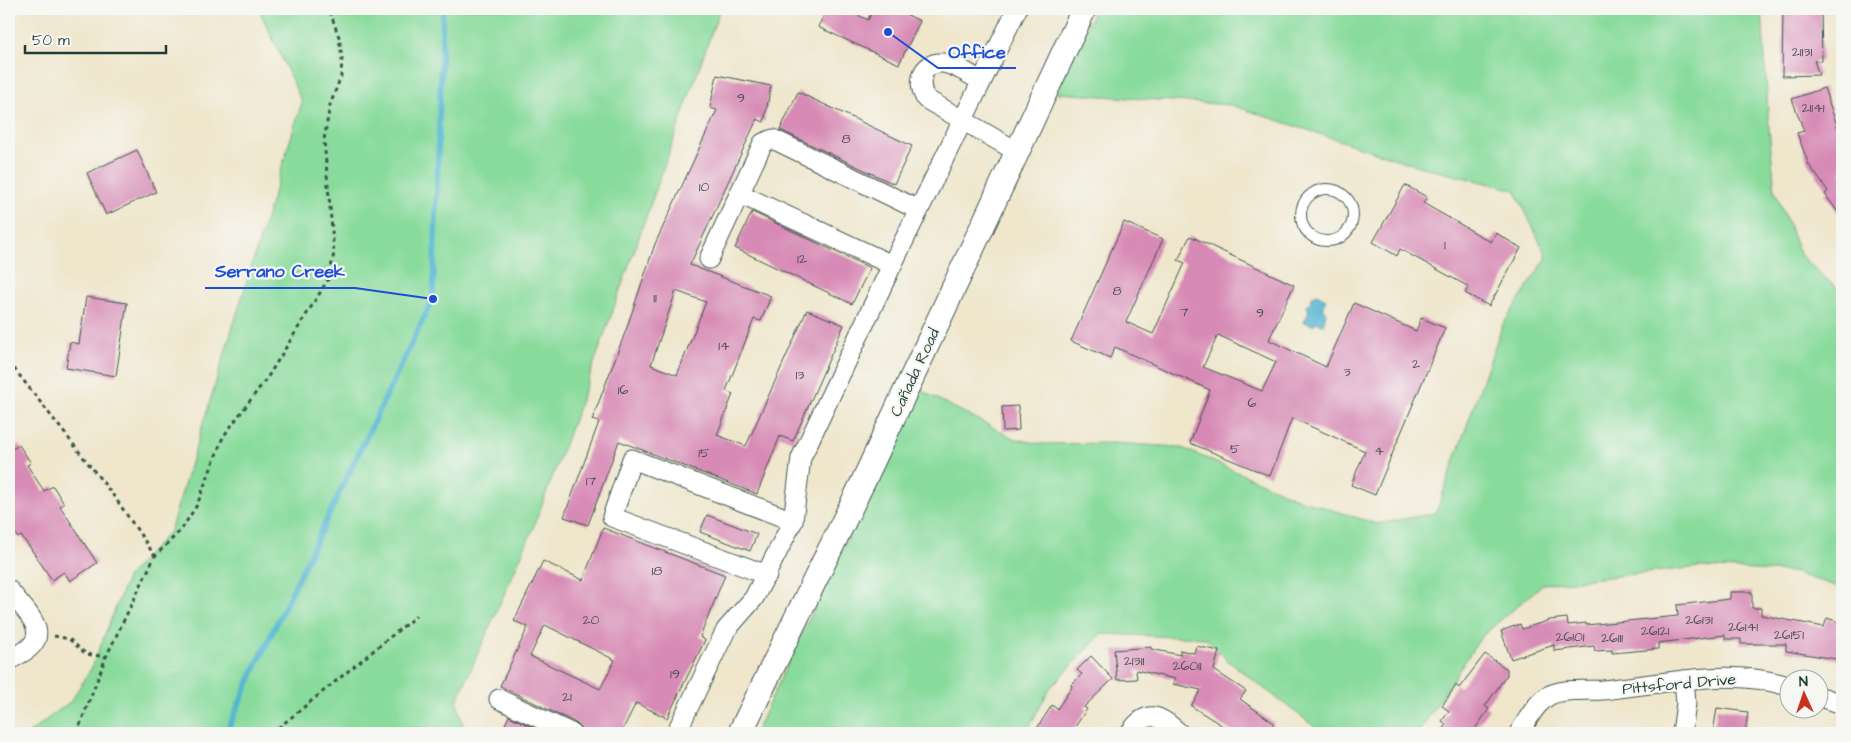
<svg xmlns="http://www.w3.org/2000/svg" width="1851" height="742" viewBox="0 0 1851 742" font-family="'Architects Daughter',sans-serif">
	<rect width="100%" height="100%" fill="#f6f6f2"/>
	<filter id="ink" filterUnits="userSpaceOnUse"><feTurbulence type="fractalNoise" baseFrequency=".02" numOctaves="2"/><feDisplacementMap in="SourceGraphic" scale="10" xChannelSelector="R" yChannelSelector="G"/><feConvolveMatrix kernelMatrix="1 2 1 2 8 2 1 2 1" color-interpolation-filters="sRGB"/></filter>
	<filter id="wash" filterUnits="userSpaceOnUse"><feTurbulence type="fractalNoise" baseFrequency=".0096" numOctaves="4" result="noise"/><feDisplacementMap in="SourceGraphic" scale="20" xChannelSelector="R" yChannelSelector="G"/><feGaussianBlur stdDeviation="1.12" result="paint"/><feColorMatrix in="noise" values="0 0 0 0 0 0 0 0 0 0 0 0 0 0 0 0 0 1.4 0 .05"/><feComposite in="paint" operator="in"/></filter>
	<g filter="url(#wash)">
		<rect width="100%" height="100%" fill="#efe6cc"/>
		<g fill="#89db9c" stroke="#548c68">
			<polygon points="259,9 720,9 575,417 532,531 457,701 465,733 29,733 71,701 92,667 128,576 170,531 302,102"/>
			<polygon points="1095,9 1762,9 1769,129 1775,191 1801,256 1842,293 1842,588 1791,572 1700,567 1543,584 1481,637 1418,733 1323,733 1228,661 1206,638 1102,634 1050,688 1026,733 755,733 918,389 1015,439 1042,444 1112,443 1180,447 1301,500 1377,524 1436,513 1502,326 1547,257 1515,190 1421,167 1231,105 1057,93"/>
		</g>
		<polygon fill="#53b6d2" stroke="#397a83" points="1317,294 1326,299 1323,307 1326,313 1323,325 1317,322 1313,325 1304,322 1309,312 1307,307 1313,296"/>
		<g fill="none" stroke-linecap="round" stroke-linejoin="round">
			<polyline stroke="#53b6d2" stroke-width="5.5" points="226,733 257,664 433,299 443,9"/>
		</g>
		<g id="blocks">
			<g fill="#d78ab5" fill-rule="evenodd">
				<polygon points="827,9 846,9 868,20 873,9 895,9 920,21 899,64 818,27"/>
				<polygon points="1786,9 1821,9 1822,61 1814,61 1819,75 1782,76 1783,12 1785,12"/>
				<path d="M717 75 771 86 764 122 757 119 690 265 771 296 761 321 754 319 726 391 733 394 717 435 746 446 807 310 844 325 793 441 780 436 757 494 619 441 588 525 564 517 599 422 592 420 626 330 655 244 717 110 710 108ZM676 291 706 302 677 375 651 365Z"/>
				<polygon points="1824,88 1842,140 1842,218 1825,194 1828,191 1809,165 1797,133 1804,131 1792,99"/>
				<polygon points="798,92 912,146 894,184 780,130"/>
				<polygon points="137,150 156,192 106,215 87,173"/>
				<polygon points="1405,185 1427,197 1423,203 1491,242 1496,233 1521,248 1489,306 1465,293 1469,287 1400,249 1397,256 1373,242"/>
				<polygon points="752,212 870,268 852,304 735,248"/>
				<path d="M1124 222 1163 239 1126 322 1153 334 1185 263 1178 260 1190 236 1294 285 1269 340 1326 367 1354 303 1416 331 1421 318 1445 328 1375 495 1351 485 1365 451 1292 418 1270 476 1190 443 1210 390 1115 347 1110 358 1071 341ZM1218 335 1276 362 1262 391 1203 367Z"/>
				<polygon points="86,297 127,303 116,376 66,368 70,342 79,344"/>
				<polygon points="1018,406 1019,430 1003,431 1002,407"/>
				<polygon points="19,445 31,463 27,465 44,491 53,486 64,504 60,506 97,563 70,581 64,572 52,580 29,546 21,536 18,538 9,524 9,451"/>
				<polygon points="707,515 757,534 750,551 700,532"/>
				<path d="M603 528 725 575 700 637 705 640 667 718 636 703 621 733H582L580 727 576 723 500 686 528 627 514 621 543 561 583 580ZM545 625 615 660 600 689 530 656Z"/>
				<polygon points="1730,592 1752,592 1752,608 1761,608 1761,615 1824,627 1827,618 1842,623 1842,660 1786,651 1786,644 1741,644 1741,639 1725,639 1725,635 1658,643 1658,649 1612,653 1612,650 1595,651 1594,646 1554,651 1554,645 1511,659 1501,631 1520,624 1522,629 1550,620 1567,618 1568,625 1586,623 1586,625 1678,616 1677,605 1730,599"/>
				<polygon points="1196,646 1219,651 1214,670 1246,691 1240,699 1274,723 1268,733 1234,733 1191,706 1201,690 1173,684 1175,679 1136,670 1137,679 1117,680 1114,650 1151,647 1151,649 1180,655 1180,650 1194,653"/>
				<polygon points="1485,654 1507,669 1507,675 1485,706 1489,709 1472,733 1440,733 1446,724 1442,721 1449,711 1442,706 1456,685 1459,688"/>
				<polygon points="1091,656 1113,679 1084,707 1087,709 1071,733 1034,733 1052,705 1057,709 1072,687 1071,685 1082,674 1077,670"/>
				<polygon points="1717,708 1748,712 1745,733 1713,733"/>
				<polygon points="509,716 545,733 501,733"/>
			</g>
		</g>
	</g>
	<g filter="url(#ink)">
		<use href="#blocks" fill-opacity="0" stroke="#3e564b" stroke-width="1"/>
		<g fill="none" stroke-linecap="round" stroke-linejoin="round">
			<defs>
				<circle id="service" cx="1327" cy="215" r="26"/>
				<g id="minor">
					<path d="M981 81C970 75 955 64 942 63 920 62 917 85 926 99L1016 151"/>
					<polyline points="740,194 892,265"/>
					<polyline points="709,259 763,143 773,139 919,210"/>
					<polyline points="767,575 612,517 632,459 793,521"/>
					<path d="M9 590C20 606 51 629 29 648 23 653 15 656 9 661"/>
					<polyline points="1818,696 1842,704"/>
					<polyline points="499,699 571,733"/>
					<polyline points="676,733 726,630 754,598 793,521 801,458 892,265 1017,9"/>
					<path d="M1130 733C1147 707 1161 716 1179 733"/>
					<path d="M1519 733C1528 720 1535 703 1550 695 1564 688 1586 691 1603 690 1664 684 1728 667 1788 686"/>
					<polyline points="1682,733 1686,703 1684,680"/>
				</g>
				<polyline id="tertiary" points="740,733 863,482 1084,9"/>
			</defs>
			<use href="#service" stroke="#3e564b" stroke-width="12"/>
			<use href="#minor" stroke="#3e564b" stroke-width="21"/>
			<use href="#tertiary" stroke="#3e564b" stroke-width="26"/>
			<g stroke="#3e564b" stroke-width="3" stroke-dasharray="4 4" stroke-linecap="butt">
				<polyline points="9,362 116,499 155,556"/>
				<polyline points="54,636 69,639 86,654 106,657"/>
				<polyline points="77,733 106,657 155,556 181,530 197,505 223,437 269,375 329,278 334,253 324,140 330,105 341,76 342,58 339,37 329,9"/>
				<polyline points="272,733 416,616"/>
			</g>
			<use href="#service" stroke="#fff" stroke-width="10"/>
			<use href="#minor" stroke="#fff" stroke-width="19"/>
			<use href="#tertiary" stroke="#fff" stroke-width="24"/>
		</g>
	</g>
	<g text-anchor="middle" stroke-width="4.5" stroke-linejoin="round" paint-order="stroke">
		<g font-size="14" fill="#4d5054">
			<text x="1802" y="56">21131</text>
			<text x="741" y="102">9</text>
			<text x="1813" y="112">21141</text>
			<text x="846" y="143">8</text>
			<text x="704" y="191">10</text>
			<text x="1445" y="249">1</text>
			<text x="802" y="263">12</text>
			<text x="1117" y="295">8</text>
			<text x="655" y="302">11</text>
			<text x="1184" y="316">7</text>
			<text x="1260" y="317">9</text>
			<text x="724" y="350">14</text>
			<text x="1416" y="368">2</text>
			<text x="1347" y="376">3</text>
			<text x="800" y="379">13</text>
			<text x="623" y="394">16</text>
			<text x="1252" y="407">6</text>
			<text x="1235" y="453">5</text>
			<text x="1379" y="455">4</text>
			<text x="704" y="457">15</text>
			<text x="591" y="485">17</text>
			<text x="657" y="575">18</text>
			<text x="591" y="624">20</text>
			<text x="1699" y="624">26131</text>
			<text x="1743" y="631">26141</text>
			<text x="1655" y="635">26121</text>
			<text x="1789" y="639">26151</text>
			<text x="1570" y="641">26101</text>
			<text x="1612" y="642">26111</text>
			<text x="1134" y="665">21311</text>
			<text x="1187" y="670">26011</text>
			<text x="675" y="678">19</text>
			<text x="567" y="701">21</text>
		</g>
		<g font-size="16" fill="#1f3d34" stroke="#f6f6f2">
			<text transform="translate(914 372) rotate(-65)" y="6">Cañada Road</text>
			<text transform="translate(1679 683) rotate(-5)" y="6">Pittsford Drive</text>
		</g>
	</g>
	<path fill="none" stroke="#1d4ed8" stroke-width="2" d="M888 32L938 68H1016M433 299L355 288H205"/>
	<g fill="#1d4ed8" stroke="#f6f6f2" stroke-width="2">
		<circle cx="888" cy="32" r="5"/>
		<circle cx="433" cy="299" r="5"/>
	</g>
	<g font-size="18" text-anchor="middle" font-weight="bold" fill="#1d4ed8" stroke="#f6f6f2" stroke-width="4.5" stroke-linejoin="round" paint-order="stroke">
		<text x="977" y="58">Office</text>
		<text x="280" y="277">Serrano Creek</text>
	</g>
	<rect width="1851" height="742" fill="none" stroke="#f6f6f2" stroke-width="30"/>
	<g transform="translate(1804 694) rotate(357)"><circle r="24" fill="#f6f6f2" stroke="#a0aca6"/>
	<path d="M0-4L9 19L0 12L-9 19Z" fill="#c8321e"/>
	<text y="-8" font-size="14" font-weight="bold" text-anchor="middle" fill="#1f3d34">N</text>
	</g>
	<path d="M25 45v8h141v-8" fill="none" stroke="#1f3d34" stroke-width="2.5"/>
	<text x="32" y="45" font-size="15" fill="#1f3d34" stroke="#f6f6f2" stroke-width="4" paint-order="stroke">50 m</text>
</svg>
